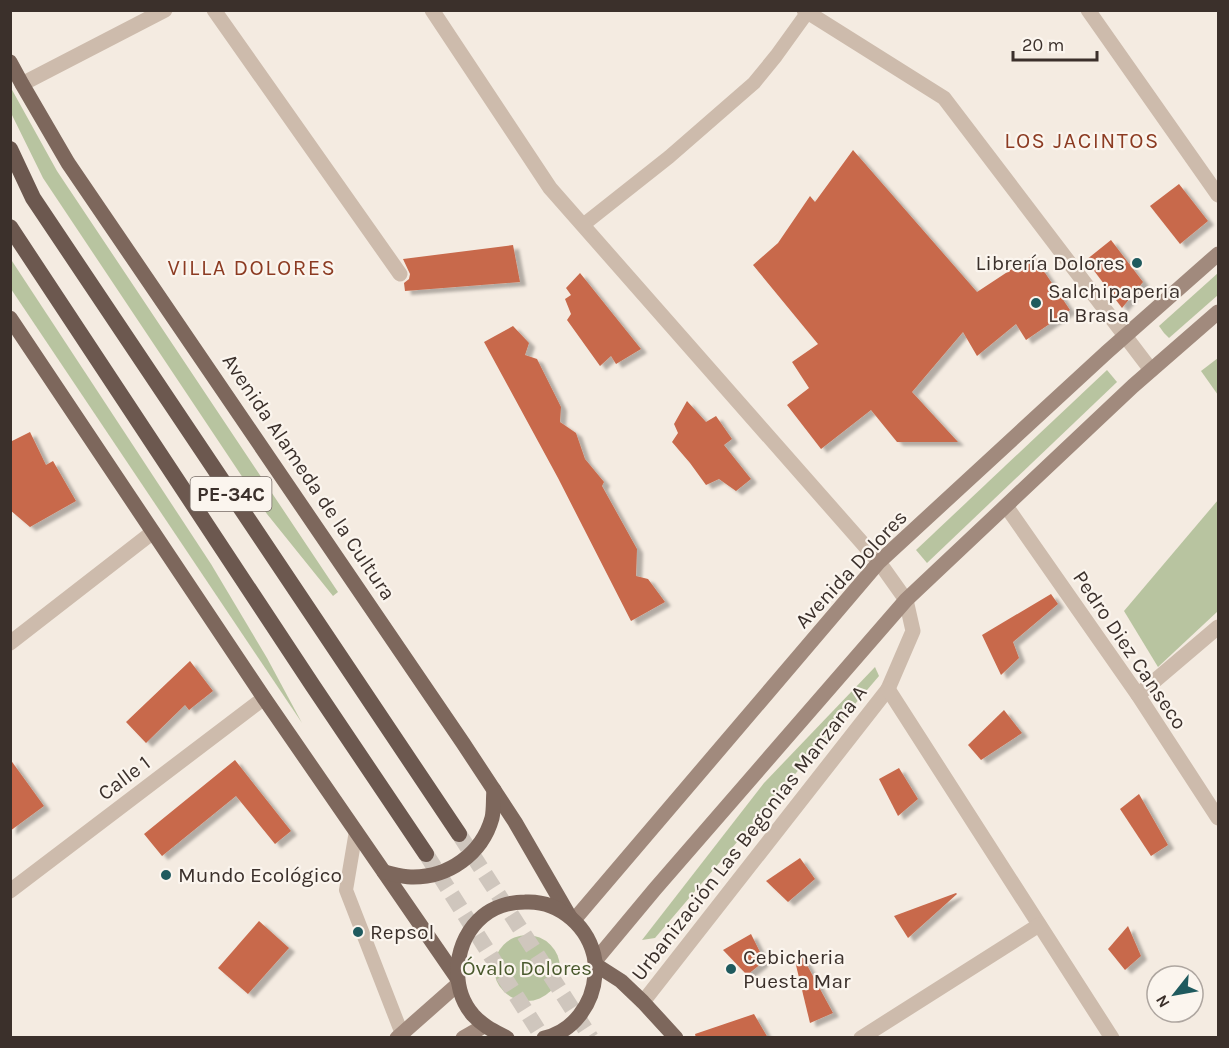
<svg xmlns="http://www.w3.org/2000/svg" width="1229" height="1048" viewBox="0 0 1229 1048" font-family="Karla,sans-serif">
	<defs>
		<filter id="shadow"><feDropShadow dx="6" dy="4" stdDeviation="1.5" flood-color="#0004"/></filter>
	</defs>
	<rect width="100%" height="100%" fill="#f4ebe1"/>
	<g fill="#b8c4a0">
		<polygon points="11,88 57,171 338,592 333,596 267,514 43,178 11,113"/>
		<polygon points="10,258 211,564 267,658 302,723 11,289"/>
		<polygon points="1218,273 1218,295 1169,338 1164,333 1159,326"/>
		<polygon points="1218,358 1218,395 1201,371"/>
		<polygon points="1107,370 1117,382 927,563 916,550"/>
		<polygon points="1218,500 1218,611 1158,667 1124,611"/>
		<polygon points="875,667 879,676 655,938 642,940 764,783"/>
		<circle cx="527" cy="968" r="33"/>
	</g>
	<g fill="#c8694b" filter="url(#shadow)">
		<polygon points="853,150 977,292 1033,255 1070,310 1026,340 1016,324 977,356 963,332 912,392 958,442 897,442 871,410 821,449 787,405 809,388 792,362 818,344 753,265 778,243 810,196 815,202"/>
		<polygon points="1179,184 1208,221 1180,244 1150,206"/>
		<polygon points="1111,240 1143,282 1122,308 1086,260"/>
		<polygon points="513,245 520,282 405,291 404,283 409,279 410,274 403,259"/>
		<polygon points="580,273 641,349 616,364 611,356 600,366 567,320 571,314 565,299 571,295 566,288"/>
		<polygon points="513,326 529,343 525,355 537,359 561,407 560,422 576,433 585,459 604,482 602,486 637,549 636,576 648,579 665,602 631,621 558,478 484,342"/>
		<polygon points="687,401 706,422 716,416 732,439 724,445 751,479 736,491 719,479 706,485 690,463 672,442 678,433 674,424"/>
		<polygon points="30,432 46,465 53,461 76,501 30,527 10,510 10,442"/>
		<polygon points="1051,594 1058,604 1013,642 1019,658 1001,675 982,635"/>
		<polygon points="190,661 213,691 189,710 185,705 146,743 126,722"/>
		<polygon points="1004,710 1022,733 981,760 968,745"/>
		<polygon points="10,759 44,806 10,831"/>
		<polygon points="235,760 291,831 275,844 236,796 162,856 144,834"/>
		<polygon points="899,768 918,799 898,816 879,779"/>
		<polygon points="1139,794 1168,845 1151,856 1120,809"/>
		<polygon points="800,858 815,879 788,902 766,881"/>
		<polygon points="956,893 957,894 908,938 894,916"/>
		<polygon points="259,921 289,948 248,994 218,968"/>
		<polygon points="1128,926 1141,956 1125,970 1108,949"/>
		<polygon points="751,934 762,956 762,963 747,975 723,950"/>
		<polygon points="801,954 833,1013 810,1023 794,957"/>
		<polygon points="754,1014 768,1038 696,1038 695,1034"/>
	</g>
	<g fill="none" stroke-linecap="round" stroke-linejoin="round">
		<g stroke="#cfc6bd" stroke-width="16" stroke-dasharray="16 8" stroke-linecap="butt">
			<polyline points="459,834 591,1038"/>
			<polyline points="426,854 543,1038"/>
		</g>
		<g stroke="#cdbbac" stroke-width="14">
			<polyline points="583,225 669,157 754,83 776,56 807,13"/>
			<polyline points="356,831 346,890 402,1034"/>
		</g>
		<g stroke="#cdbbac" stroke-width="15">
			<polyline points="214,10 400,274"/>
			<polyline points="432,10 550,188 879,562 906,600 913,631 888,689 643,1002"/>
			<polyline points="804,10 944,98 1151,370"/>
			<polyline points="1088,10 1218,195"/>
			<polyline points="22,84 165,10"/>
			<polyline points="10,643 153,532"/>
			<polyline points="888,689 1112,1038"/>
			<polyline points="1138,695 1218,627"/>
			<polyline points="10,891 264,698"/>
			<polyline points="861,1038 1039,925"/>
		</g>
		<polyline stroke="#cdbbac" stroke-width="15" points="1006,506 1138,695 1218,818"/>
		<g stroke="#a18a7d" stroke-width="15">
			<polyline points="574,920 879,562 1107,352 1218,254"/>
			<polyline points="595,961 655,889 906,600 1133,386 1218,312"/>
			<polyline points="397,1038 458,984"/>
			<polyline points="463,1038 484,1026"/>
		</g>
		<g stroke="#7d675c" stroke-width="15">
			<polyline points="10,62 22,84 68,163 463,743 515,822 570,917"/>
			<polyline points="10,318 264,698 457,978"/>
			<path d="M384 872C393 874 403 877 411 877 448 878 482 854 492 818 494 810 493 799 494 790"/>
			<polyline points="596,965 621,981 643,1002 676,1038"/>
			<path d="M507 1038C494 1031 483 1026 473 1015 449 987 454 940 483 916 494 907 510 902 525 902 560 900 590 928 595 961 596 966 595 971 595 975 593 1004 573 1032 544 1038"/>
		</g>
		<g stroke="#6c584f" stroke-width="16">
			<polyline points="10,149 33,198 459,834"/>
			<polyline points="10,227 313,686 426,854"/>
		</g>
	</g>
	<g fill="#1f5a5e" stroke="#fbf5ee" stroke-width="2">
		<circle cx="1137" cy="263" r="6"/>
		<circle cx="1036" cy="303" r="6"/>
		<circle cx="166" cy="875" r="6"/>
		<circle cx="358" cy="932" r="6"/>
		<circle cx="731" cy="969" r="6"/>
	</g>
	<g text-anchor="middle" stroke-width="4.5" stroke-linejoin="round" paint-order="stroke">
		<rect fill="#fbf5ee" stroke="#756b66" stroke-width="1.5" x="190.5" y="477" width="81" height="34" rx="4.5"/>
		<g font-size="20" font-weight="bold" fill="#3b302b">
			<text x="231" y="501">PE-34C</text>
		</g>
		<g font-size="21" fill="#3b302b" stroke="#fbf5ee" text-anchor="start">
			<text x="1125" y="270" text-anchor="end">Librería Dolores</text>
			<text x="1048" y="298">Salchipaperia<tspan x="1048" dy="24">La Brasa</tspan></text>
			<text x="178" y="882">Mundo Ecológico</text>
			<text x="370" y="939">Repsol</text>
			<text x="743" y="964">Cebicheria<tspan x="743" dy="24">Puesta Mar</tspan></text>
		</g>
		<g font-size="21" fill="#3b302b" stroke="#fbf5ee">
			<text transform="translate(309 477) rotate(56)" y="7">Avenida Alameda de la Cultura</text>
			<text transform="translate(851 569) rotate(-47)" y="7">Avenida Dolores</text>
			<text transform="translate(1130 650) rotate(56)" y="7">Pedro Diez Canseco</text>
			<text transform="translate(124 778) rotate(-37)" y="7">Calle 1</text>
			<text transform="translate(749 833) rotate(-52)" y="7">Urbanización Las Begonias Manzana A</text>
		</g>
		<g font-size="21" fill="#4a5a2e" stroke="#fbf5ee">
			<text x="527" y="975">Óvalo Dolores</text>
		</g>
		<g font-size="22" letter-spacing="1.5" fill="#8c3b22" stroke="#fbf5ee">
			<text x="1082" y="148">LOS JACINTOS</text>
			<text x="252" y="275">VILLA DOLORES</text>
		</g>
	</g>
	<rect width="1229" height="1048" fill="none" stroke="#3b302b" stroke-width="24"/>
	<g transform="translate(1175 994) rotate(239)"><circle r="28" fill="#fbf5ee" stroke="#aea6a0" stroke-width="1.5"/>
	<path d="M0-4.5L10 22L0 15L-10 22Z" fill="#1f5a5e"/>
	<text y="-9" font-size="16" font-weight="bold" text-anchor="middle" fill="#3b302b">N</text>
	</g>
	<path d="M1013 51v9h84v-9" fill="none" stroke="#3b302b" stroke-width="3"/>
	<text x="1022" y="51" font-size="18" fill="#3b302b" stroke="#fbf5ee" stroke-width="4.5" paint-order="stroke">20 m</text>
</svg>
